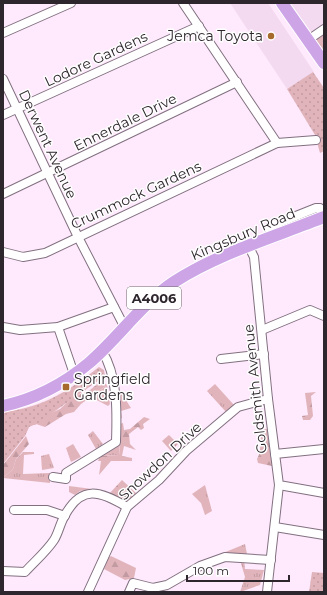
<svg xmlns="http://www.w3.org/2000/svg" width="327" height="595" viewBox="0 0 327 595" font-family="Montserrat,sans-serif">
	<defs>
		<pattern id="grass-tufts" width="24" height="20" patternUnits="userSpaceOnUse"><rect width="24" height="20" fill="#e1b4bb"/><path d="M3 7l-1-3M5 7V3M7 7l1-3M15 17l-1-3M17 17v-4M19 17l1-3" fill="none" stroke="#c19ba1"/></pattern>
		<pattern id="forest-firs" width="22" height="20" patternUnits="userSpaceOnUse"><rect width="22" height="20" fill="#e1b4bb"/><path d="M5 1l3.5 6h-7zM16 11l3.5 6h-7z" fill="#c19ba1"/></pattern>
		<pattern id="park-dots" width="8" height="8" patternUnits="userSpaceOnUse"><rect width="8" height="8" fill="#e1b4bb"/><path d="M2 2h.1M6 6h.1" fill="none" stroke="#c19ba1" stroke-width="1.8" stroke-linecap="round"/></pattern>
	</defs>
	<rect width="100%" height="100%" fill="#feeafc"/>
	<g fill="#f4daf1">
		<polygon points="230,3 268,3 314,72 287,89"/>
		<polygon points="288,3 324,3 324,26 312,33 307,33"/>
	</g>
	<g fill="url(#grass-tufts)">
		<polygon points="324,35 324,52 317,42 317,38"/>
		<polygon points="215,384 234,405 226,412 207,391"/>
		<polygon points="107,385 110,404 108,406 91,397"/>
		<polygon points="93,431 103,444 96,449 88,435"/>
		<polygon points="169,435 178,444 171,451 162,441"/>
		<polygon points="120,443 119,455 100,456"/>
		<polygon points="73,444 81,457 71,462 66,448"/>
		<polygon points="23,452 34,452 34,454 24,455 23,474 50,473 50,483 3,478 13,469 16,459"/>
		<polygon points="49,454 54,468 42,470 41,456"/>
		<polygon points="205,485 212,511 205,515 201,503 192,494"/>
		<polygon points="69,486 92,489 80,491 75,495 69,492"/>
		<polygon points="245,544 247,554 223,553"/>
		<polygon points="240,560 244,560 245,569 264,570 260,585 240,592 245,577"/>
	</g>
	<g fill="url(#forest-firs)">
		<polygon points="101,381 107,385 81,404 74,412 66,414 45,427 36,424 29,427 25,436 28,423 60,409 73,397 90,390"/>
		<polygon points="316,392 311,396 313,416 310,420 303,420 302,416 308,415 305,393"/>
		<polygon points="122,394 131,408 121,411 122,418 119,419 118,395"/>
		<polygon points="144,417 150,419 143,424 144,428 141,430 138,427 129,434 130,444 136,450 124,446 122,456 132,458 132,461 111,461 99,475 101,461 98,461 100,456 119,455 121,437 119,424 123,423 124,430 130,429"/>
		<path d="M263 429H267L272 466 258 463 257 459C263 449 258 439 263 429Z"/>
		<polygon points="26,436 29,444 16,459 13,469 3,478 3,465"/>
		<polygon points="122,480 136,493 128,501 121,500 109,494"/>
		<polygon points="111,556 136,568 134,578 125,580 104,569 108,558"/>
	</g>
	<g fill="url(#park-dots)">
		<polygon points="313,72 324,88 324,151 320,153 315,135 287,89"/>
		<path d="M99 367 104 370 105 376 35 425 30 424 25 436 3 464V412C44 407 67 392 99 367Z"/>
		<polygon points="312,572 324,573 324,592 309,592"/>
	</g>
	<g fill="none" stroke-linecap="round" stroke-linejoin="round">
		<defs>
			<g id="minor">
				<polyline points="183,3 277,143"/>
				<polyline points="3,33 71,3"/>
				<polyline points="308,40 324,29"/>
				<polyline points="3,79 78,237 124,326"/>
				<polyline points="3,115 199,26"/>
				<polyline points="3,194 237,82"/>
				<polyline points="271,238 269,229 271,226 316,208 320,208 324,212"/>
				<polyline points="249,247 254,257 268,399 279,485 324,493"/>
				<polyline points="3,252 23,257 45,253 277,143 316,140"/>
				<polyline points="3,327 20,330 58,327 114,307"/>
				<polyline points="58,327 74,374"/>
				<polyline points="262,330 310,310 324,316"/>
				<polyline points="221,359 264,354"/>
				<polyline points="275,454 324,449"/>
				<path d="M53 477 66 479V473L116 442C117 412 118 376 102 351"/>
				<polyline points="14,510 47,510 65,516"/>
				<polyline points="275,527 324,535"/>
				<path d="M3 571 25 572C34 562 46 552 54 540 58 534 60 524 64 517 81 484 100 491 127 507"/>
				<polyline points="88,592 127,507 159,480 186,451 238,407 268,399"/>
				<polyline points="129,592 133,583 153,588 167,585 200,566 225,557 271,560"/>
				<polyline points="267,592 279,485"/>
			</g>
			<g id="primary">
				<polyline points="282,3 324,63"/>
				<path d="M3 406C35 399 64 384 89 363 119 337 141 304 174 282 219 253 274 237 324 217"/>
			</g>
		</defs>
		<use href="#minor" stroke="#827080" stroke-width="10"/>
		<use href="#primary" stroke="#fff" stroke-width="14"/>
		<use href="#minor" stroke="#fff" stroke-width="8"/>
		<use href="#primary" stroke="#cda5e7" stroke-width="12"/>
	</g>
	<g fill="#a66a2c" stroke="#fefefe" stroke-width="1.5">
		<circle cx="271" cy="36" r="4"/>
		<rect x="62" y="383" width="8" height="8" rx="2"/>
	</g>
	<g text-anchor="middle" stroke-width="3" stroke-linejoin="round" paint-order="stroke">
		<rect fill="#fefefe" stroke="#6c676c" stroke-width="1" x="127" y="287" width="54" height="22" rx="3"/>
		<g font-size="13" font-weight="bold" fill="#2e262d">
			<text x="154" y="303">A4006</text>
		</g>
		<g font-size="14" fill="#2e262d" stroke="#fefefe" text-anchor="end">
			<text x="263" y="41">Jemca Toyota</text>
			<text x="74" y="384" text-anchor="start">Springfield<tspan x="74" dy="16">Gardens</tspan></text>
		</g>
		<g font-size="14" fill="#2e262d" stroke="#fefefe">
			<text transform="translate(96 59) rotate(-25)" y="5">Lodore Gardens</text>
			<text transform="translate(125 122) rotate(-26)" y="5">Ennerdale Drive</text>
			<text transform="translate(48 144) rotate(65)" y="5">Derwent Avenue</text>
			<text transform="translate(136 195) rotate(-25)" y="5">Crummock Gardens</text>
			<text transform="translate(243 234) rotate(-23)" y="5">Kingsbury Road</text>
			<text transform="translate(255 389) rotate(-96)" y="5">Goldsmith Avenue</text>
			<text transform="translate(160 461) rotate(-43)" y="5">Snowdon Drive</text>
		</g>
	</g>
	<rect width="327" height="595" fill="none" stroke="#2e262d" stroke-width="8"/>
	<path d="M187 575v6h102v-6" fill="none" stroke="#2e262d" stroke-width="2"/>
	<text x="193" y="575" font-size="12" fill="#2e262d" stroke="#fefefe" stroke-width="3" paint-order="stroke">100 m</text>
</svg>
